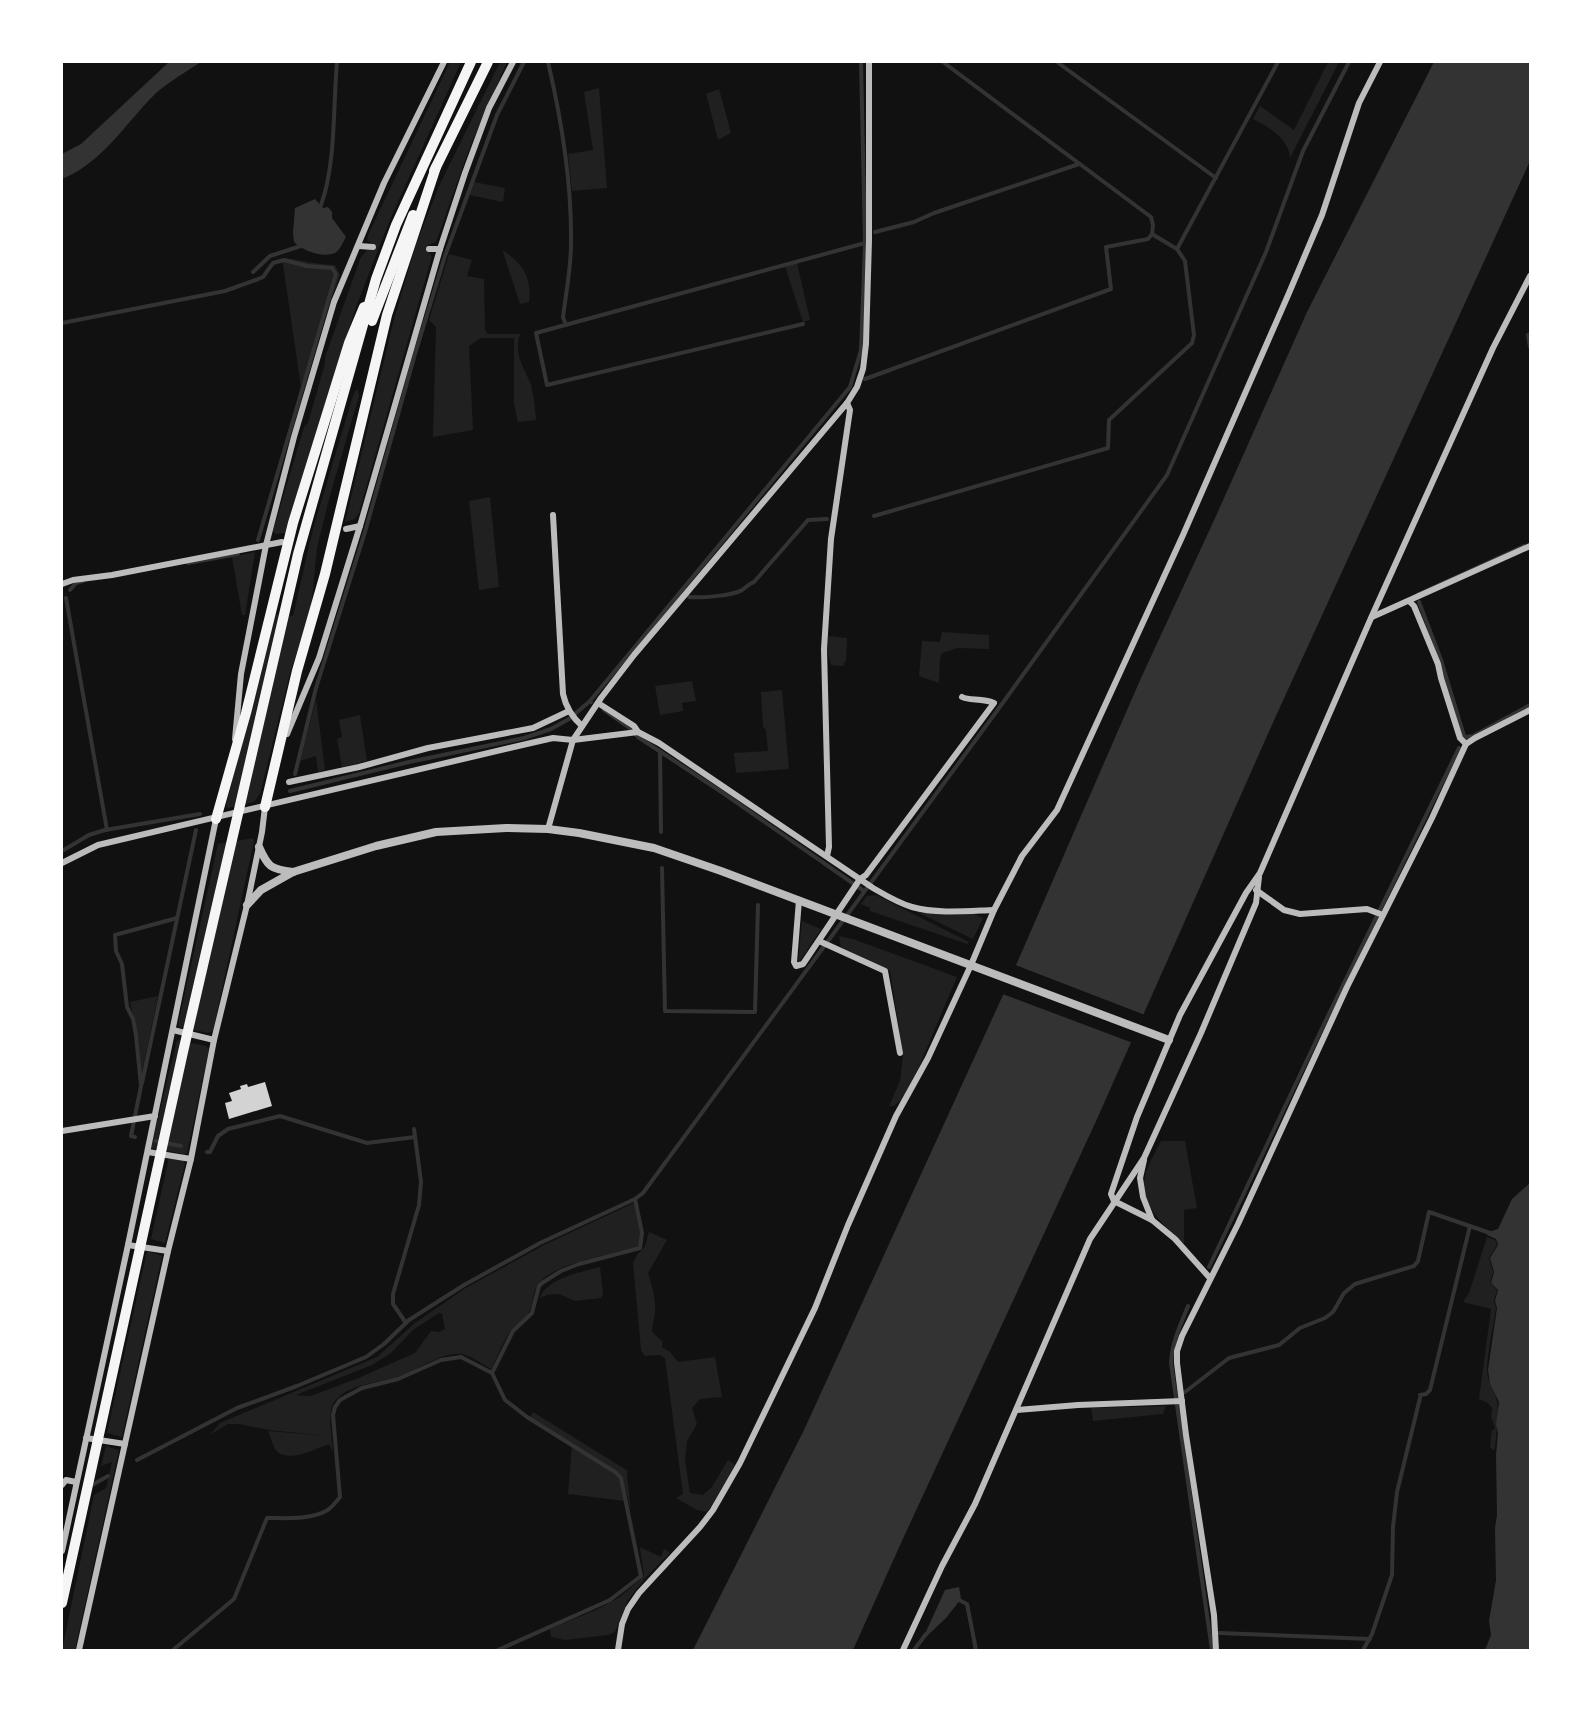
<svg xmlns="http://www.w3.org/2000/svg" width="1592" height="1712" viewBox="0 0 1592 1712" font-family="'Roboto Condensed',sans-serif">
	<rect width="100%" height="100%" fill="#111"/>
	<g fill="#202020" fill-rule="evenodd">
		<polygon points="450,62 461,62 389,222 356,307 286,533 276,534 273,531 304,427 308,423 325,363 325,357 361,257 367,250 372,250 374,245 367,240 368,235"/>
		<polygon points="500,62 507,62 471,144 436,242 429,245 427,250 432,256 359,513 355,519 345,522 393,323 416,244 440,184"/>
		<path d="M1328 62H1339L1290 158C1289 139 1269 127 1253 119L1260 106 1294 130Z"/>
		<polygon points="599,88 607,188 572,191 568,154 593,150 584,92"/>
		<polygon points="719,89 731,133 718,140 706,94"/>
		<polygon points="474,182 505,188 503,202 469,195"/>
		<path d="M504 251C523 264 532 278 529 302L520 304 503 252Z"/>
		<path d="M449 254 472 260 467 276 484 279 485 330 488 334H520C513 354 524 367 531 385 534 396 535 408 536 420L518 422 514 404V338H481L469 346 473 430 433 437 436 327 429 320Z"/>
		<path d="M282 258C299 259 316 265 335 265L340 275 301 387Z"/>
		<polygon points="797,263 810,320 803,322 785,266"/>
		<polygon points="358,390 359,396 329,499 317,548 311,609 290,673 260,794 254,802 228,808 226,806 274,614 293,616 313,529 352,399 355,391"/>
		<polygon points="490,497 499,587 479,590 469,501"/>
		<polygon points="255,552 245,615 242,615 232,557"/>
		<polygon points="942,632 989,635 989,649 957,648 942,653 940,659 939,683 919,676 922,641 940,642"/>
		<polygon points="828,636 847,638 846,660 843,666 831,665 827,650"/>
		<polygon points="692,681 696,701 682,703 683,711 660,715 655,686"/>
		<polygon points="782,690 789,769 736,773 734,753 768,751 766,730 763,727 761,692"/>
		<polygon points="316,699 325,770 318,772 316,756 300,761"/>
		<polygon points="360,715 367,761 342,767 337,739 342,737 339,720"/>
		<polygon points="253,838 254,841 213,1031 208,1033 180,1027 178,1024 218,844"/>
		<polygon points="876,895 969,942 967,944 870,911 870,908 861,904 867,896"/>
		<polygon points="917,912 953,915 974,914 983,918 973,939"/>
		<polygon points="802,921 821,929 800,961 798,961"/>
		<polygon points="839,936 853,939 957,977 918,1069 902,1099 894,1106 889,1106 900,1081 903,1055 890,971 841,947"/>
		<polygon points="158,996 142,1072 140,1073 139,1041 130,1002"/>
		<polygon points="177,1040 206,1046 209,1049 187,1153 184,1154 151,1148"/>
		<path d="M1161 1141H1185L1197 1208 1184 1210V1244C1166 1227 1139 1206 1145 1176 1147 1165 1156 1152 1161 1141Z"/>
		<polygon points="169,1158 183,1160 185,1164 165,1243 151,1239"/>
		<path d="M634 1203 641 1239 639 1246C614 1255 551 1262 537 1286 532 1294 534 1304 529 1312 525 1320 515 1324 510 1332 502 1343 497 1357 491 1369 482 1364 472 1356 462 1354 444 1351 418 1369 402 1375 380 1384 350 1382 334 1402 327 1411 332 1440 333 1452L329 1444C314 1449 287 1465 275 1449 272 1444 270 1436 268 1431L328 1436 269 1430 239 1424H228L210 1435 220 1423 377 1357 415 1323 464 1289 546 1244ZM439 1313 442 1314 445 1329 439 1332 431 1331 415 1353 356 1379 311 1396 296 1395 372 1365 391 1353 413 1330Z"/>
		<path d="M649 1232 667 1240 648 1273C652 1286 656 1299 655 1313 654 1319 652 1325 652 1332L663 1342 662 1347 670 1352 678 1362 715 1357 722 1397 700 1399 692 1408 697 1424 687 1441 685 1460 690 1493 703 1495 712 1487 728 1460 735 1465 712 1505 706 1512 697 1510 676 1498 683 1494 665 1358 660 1355 645 1356 641 1350 633 1263 637 1255 645 1246Z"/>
		<path d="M1487 1237 1495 1240 1497 1245 1489 1258 1493 1272 1490 1283 1497 1290 1494 1301 1496 1308C1493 1328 1488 1349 1487 1369 1487 1382 1494 1389 1497 1401 1499 1406 1496 1447 1494 1451L1490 1447 1492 1430 1495 1429 1493 1421 1491 1419 1492 1408 1488 1403 1479 1399 1491 1309 1463 1302 1469 1293Z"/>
		<polygon points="147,1251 162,1256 122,1437 107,1433"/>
		<path d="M600 1267 603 1294 601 1298 575 1301 559 1294 547 1295 540 1298C547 1278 581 1272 600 1267Z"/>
		<polygon points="1166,1406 1163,1414 1093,1421 1091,1408"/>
		<polygon points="533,1412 628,1471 627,1475 631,1511 623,1479 616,1471 530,1417"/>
		<polygon points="106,1446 119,1450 75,1650 62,1650 94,1495 106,1488 112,1462 101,1466"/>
		<polygon points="572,1446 613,1473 620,1480 625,1501 568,1494"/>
		<polygon points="640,1547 661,1557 664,1549 670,1553 647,1576 628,1600 615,1632 608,1635 565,1640 551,1637 550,1629 598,1609 620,1597 644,1576"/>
	</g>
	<g fill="#333">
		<path d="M169 62H201C187 71 167 83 155 94 126 123 102 163 62 179V154L81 144Z"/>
		<polygon points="1434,62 1530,62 1530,161 1275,718 1097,1119 901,1543 853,1650 693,1650 804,1430 1003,995 1141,678 1216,516 1307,312"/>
		<path d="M315 199 323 208 328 207 332 212V218L346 237C343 242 340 250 335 253 323 258 303 251 294 242L293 232 295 208Z"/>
		<polygon points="1530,1183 1530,1650 1485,1650 1491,1635 1489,1621 1496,1580 1495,1528 1497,1515 1496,1455 1498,1433 1496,1425 1499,1402 1490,1384 1488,1370 1497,1308 1495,1301 1498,1290 1491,1283 1494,1272 1490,1258 1498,1245 1496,1239 1487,1235 1488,1232 1498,1229 1512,1199"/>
		<polygon points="959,1587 961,1599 946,1618 927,1636 924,1636 945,1590"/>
	</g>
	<polygon fill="#111" points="1013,964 1145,1015 1133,1043 1000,993"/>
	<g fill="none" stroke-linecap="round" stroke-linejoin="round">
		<g stroke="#333" stroke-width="4">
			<path d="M548 62C562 122 572 182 571 244 571 268 566 293 563 317L566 325"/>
			<polyline points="943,62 1151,217 1153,225 1152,234 1177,249"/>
			<polyline points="1057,62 1216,178"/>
			<path d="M321 205C336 164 333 106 337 62"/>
			<polyline points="875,232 914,222 934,213 1079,164"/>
			<polyline points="253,272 270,256 301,246"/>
			<polyline points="256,280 263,277 273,263 284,260 307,266 332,268 336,274 258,540"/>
			<polyline points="62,323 225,291 256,280"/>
			<polyline points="803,324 547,385 536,333 865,243"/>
			<polyline points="1530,334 1528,335 1530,347"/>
			<polyline points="865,379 1111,289 1106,247 1148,239 1152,234"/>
			<polyline points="874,516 1108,448 1109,420 1192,343 1194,335 1185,261 1177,249 1278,62"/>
			<polyline points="188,563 238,554"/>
			<polyline points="70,590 76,583 83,581"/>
			<polyline points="1417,595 1524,546"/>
			<path d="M689 597C700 598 733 596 742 590 747 587 748 584 754 582L808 520 827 519"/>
			<polyline points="66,598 107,830"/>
			<polyline points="1419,602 1441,660 1465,739"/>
			<polyline points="591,702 590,701 850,387 861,350 865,243 861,62"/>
			<polyline points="604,710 630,728 638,737 723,793 864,891"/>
			<polyline points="1466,737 1473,736 1530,705"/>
			<polyline points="660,752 661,832"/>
			<polyline points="295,774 316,688 365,532 415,354 445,256 497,115 524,62"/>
			<polyline points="290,791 409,762 524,738 551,729 569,719 590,701"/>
			<polyline points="62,851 89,835 105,830 200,814"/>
			<polyline points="662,868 665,1011 755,1012 758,905"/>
			<polyline points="142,1083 196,830"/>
			<polyline points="135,1137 131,1136 141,1086 136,1035 133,1019 127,1007 122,964 116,951 115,935 177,918"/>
			<polyline points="156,1141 181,1146"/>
			<polyline points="207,1152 210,1152 218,1136 228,1129 280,1116 367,1143 415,1137"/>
			<polyline points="1209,1267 1325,1022 1459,748"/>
			<path d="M1188 1306C1180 1326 1172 1342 1171 1363L1212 1650"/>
			<polyline points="406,1323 393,1304 393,1294 419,1205 421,1182 414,1129"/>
			<polyline points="1185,1392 1229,1358 1279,1345 1300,1328 1325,1318 1333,1312 1344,1293 1355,1284 1414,1266 1418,1261 1429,1212 1490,1233"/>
			<polyline points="1420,1395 1426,1394 1430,1390 1470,1226"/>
			<polyline points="137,1460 237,1408 297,1386 366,1357 384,1344 409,1320 464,1285 540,1243 635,1199 643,1193 994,715 1167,475 1266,252 1303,151 1349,62"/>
			<polyline points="92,1485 108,1476"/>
			<polyline points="957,1599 967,1604 976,1650"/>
			<polyline points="1219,1633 1370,1639"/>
			<path d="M173 1650 234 1599 267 1518C286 1518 309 1520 326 1511 332 1508 336 1502 340 1497L333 1415 335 1407 340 1400 362 1388 398 1379 441 1360 461 1357 492 1373"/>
			<polyline points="498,1650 610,1600 641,1576 621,1478 615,1472 527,1417 505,1400 492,1373 513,1331 532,1313 539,1286 542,1283 561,1271 579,1264 640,1248 642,1233 635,1199"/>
			<polyline points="914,1650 926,1634"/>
			<polyline points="1363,1650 1372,1634 1392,1575 1393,1527 1397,1492 1420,1398"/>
		</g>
	</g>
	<polygon fill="#d3d3d3" points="265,1082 272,1106 229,1119 225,1103 232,1101 229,1093 241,1089 240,1086 247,1084 248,1087"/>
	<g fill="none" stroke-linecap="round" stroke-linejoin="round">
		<g stroke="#bcbcbc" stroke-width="6">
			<polyline points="359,246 373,247"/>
			<polyline points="429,249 440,249"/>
			<path d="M553 515 563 694C566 708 572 717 582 726"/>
			<polyline points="346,529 360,526"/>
			<polyline points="62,584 73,580 112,575 282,542"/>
			<polyline points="1410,602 1414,606 1438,664 1441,678 1460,738 1466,744"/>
			<polyline points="1372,617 1530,546"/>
			<polyline points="598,703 634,726 638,732"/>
			<polyline points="287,734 319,658 360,526 440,249 465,173 489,108 513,62"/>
			<polyline points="235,739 241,674 266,545 294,437 334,302 384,183 444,62"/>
			<polyline points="289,782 359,767 428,748 533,728 569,711"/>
			<polyline points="548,829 573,740 601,698 634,655 847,403 857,387 863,369 866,344 869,240 869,62"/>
			<polyline points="827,856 829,847 824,649 831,539 850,410 847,403"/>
			<path d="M62 863 98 845 531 743 553 738 573 740 638 732 659 743 873 888C885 895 898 903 912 907 937 914 967 911 994 910"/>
			<polyline points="1256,890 1284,910 1300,914 1367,909 1383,915"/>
			<path d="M799 900 794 962 796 966 803 964 860 879 866 875 994 703C982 698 969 701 962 697"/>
			<polyline points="819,941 885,971 900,1053"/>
			<polyline points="173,1030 214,1040"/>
			<polyline points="62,1131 155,1116"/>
			<polyline points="148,1152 191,1159"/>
			<polyline points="1144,1160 1140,1178 1143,1197 1152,1220 1175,1239 1209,1277"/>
			<polyline points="1152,1220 1114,1201 1111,1194 1137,1117 1180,1015 1246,893 1260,873 1371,618 1493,348 1530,276"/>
			<polyline points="128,1245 168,1251"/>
			<polyline points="1017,1410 1078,1405 1182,1401"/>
			<polyline points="86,1438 125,1444"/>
			<polyline points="62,1485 66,1480 76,1482"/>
			<polyline points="62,1551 128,1245 216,819"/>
			<polyline points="79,1650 168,1251 191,1159 214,1040 247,905 262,832 265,807"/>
			<polyline points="618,1650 622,1624 628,1609 639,1593 700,1527 713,1510 740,1463 815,1308 848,1225 896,1116 928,1058 971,965 994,910 1022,856 1057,810 1183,535 1289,293 1322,215 1359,103 1380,62"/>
			<polyline points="903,1650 942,1566 975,1504 1090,1239 1144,1158 1201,1033 1256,903 1259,877"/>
			<polyline points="1216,1650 1214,1615 1186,1435 1177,1363 1177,1351 1182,1336 1238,1224 1347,987 1432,818 1466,744 1475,738 1530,710"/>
		</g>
		<g stroke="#bcbcbc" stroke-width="8">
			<path d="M259 847C268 867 270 869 293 872"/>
			<polyline points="247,905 261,890 293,872 376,846 436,832 506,828 548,829 579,833 654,848 721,871 1169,1040"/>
		</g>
		<g stroke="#f5f5f5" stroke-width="10">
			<polyline points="434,171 488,62"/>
			<polyline points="372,321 413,215"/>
			<polyline points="265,807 297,671 325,574 387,315 436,167"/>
			<polyline points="216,819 246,713 293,523 349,343 364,307"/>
			<polyline points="62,1603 183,1052 298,554 376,279 396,225 471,62"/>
		</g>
	</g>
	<rect width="1592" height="1712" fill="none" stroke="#ffffff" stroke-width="126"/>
</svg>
